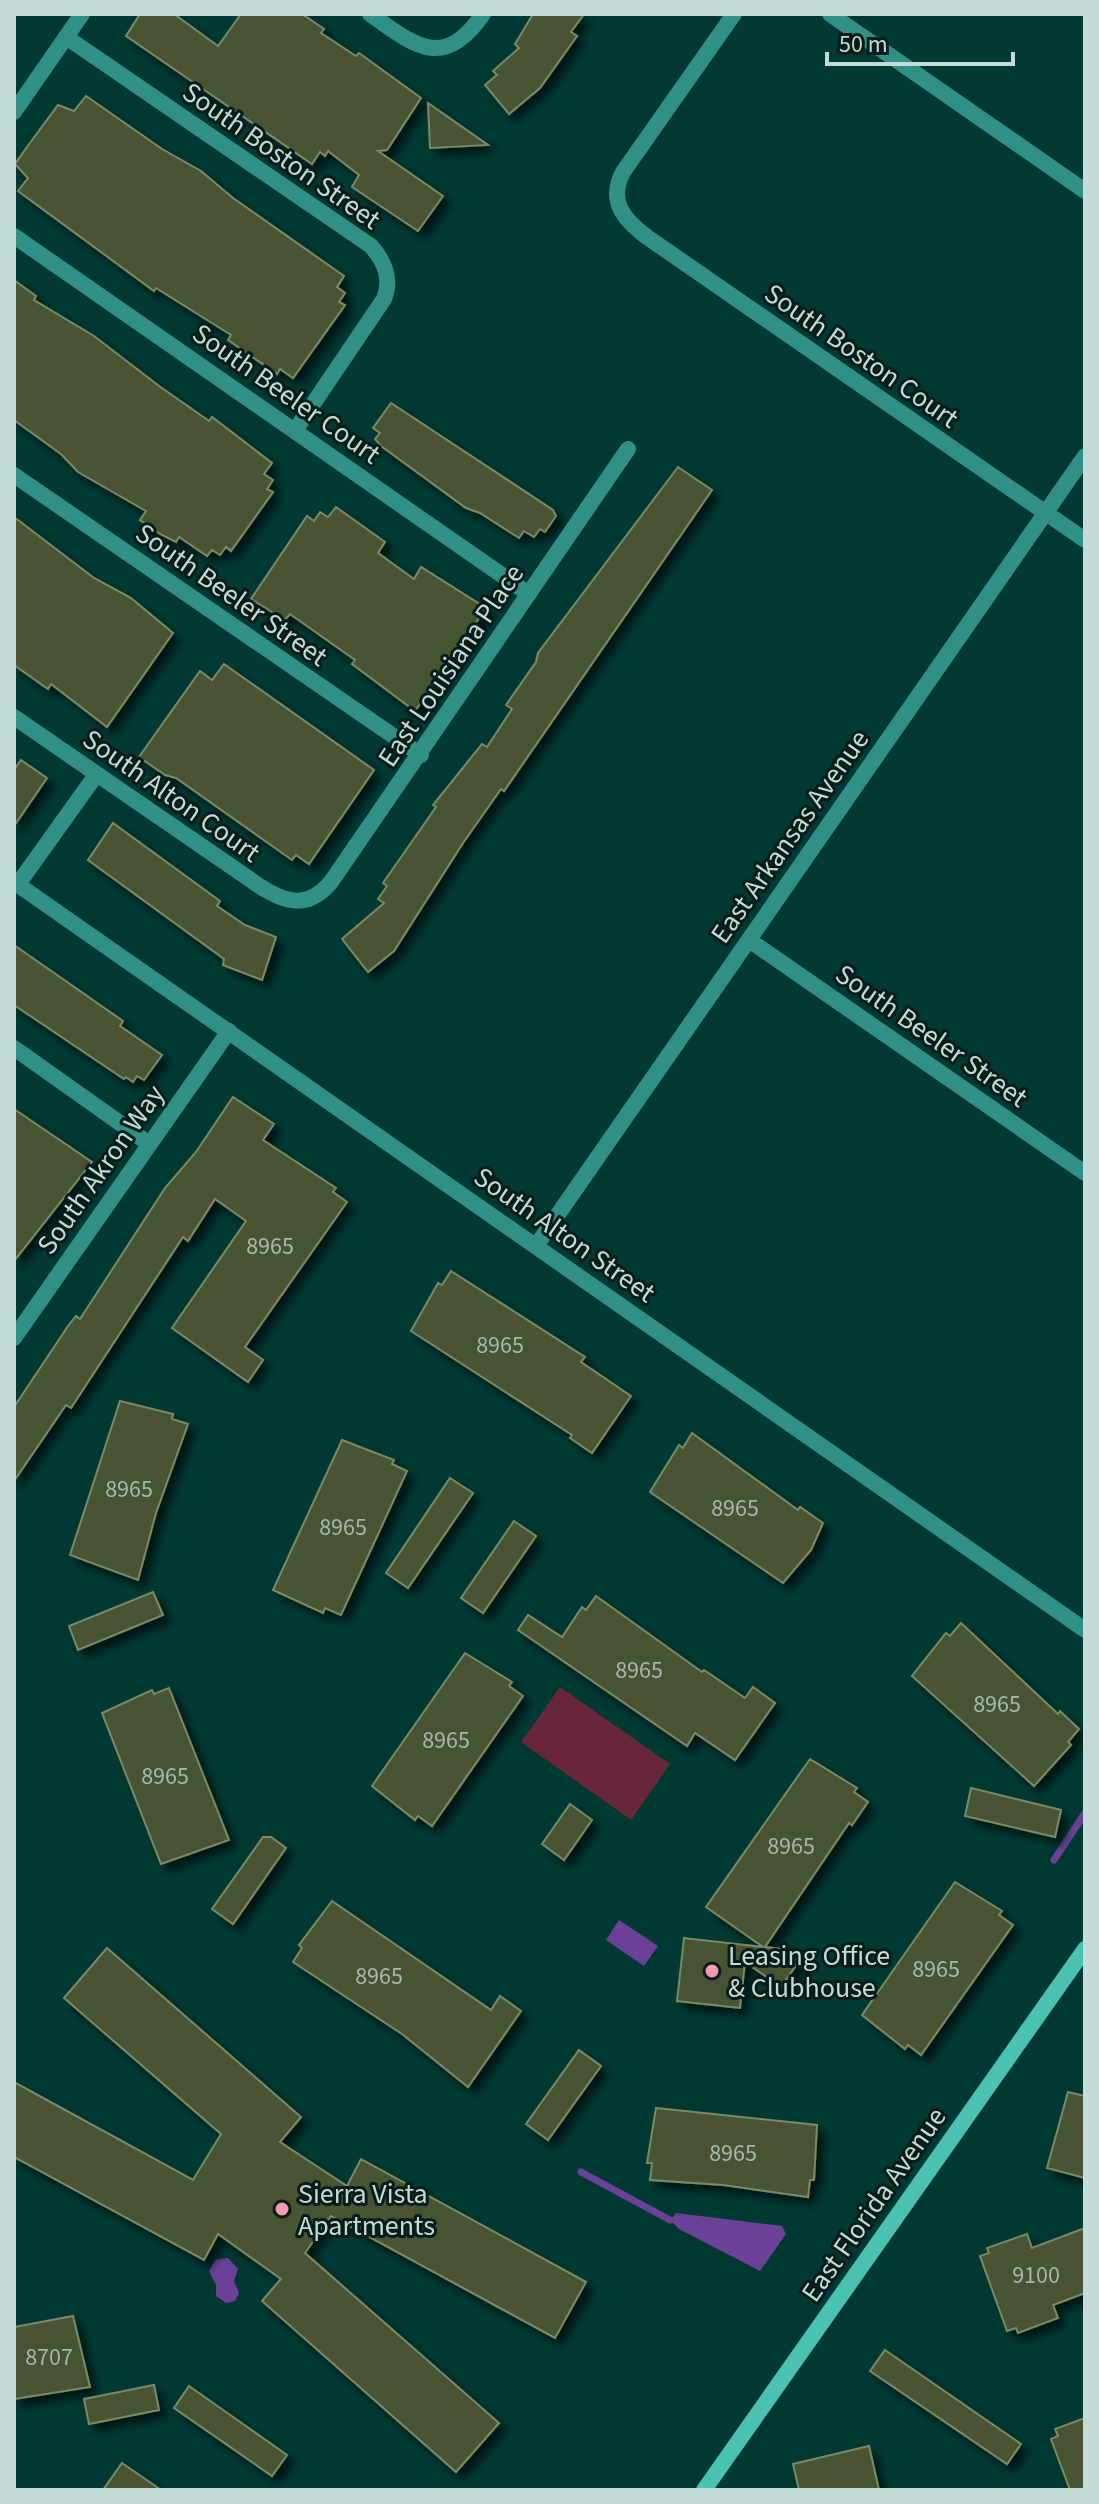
<svg xmlns="http://www.w3.org/2000/svg" width="1099" height="2504" viewBox="0 0 1099 2504" font-family="'Source Sans 3',sans-serif">
	<defs>
		<filter id="shadow"><feDropShadow dx="7" dy="7" stdDeviation="4" flood-color="#0009"/></filter>
	</defs>
	<rect width="100%" height="100%" fill="#003933"/>
	<polygon fill="#67263a" points="560,1687 670,1764 631,1820 521,1742"/>
	<g fill="#6a4197">
		<polygon points="619,1920 658,1946 644,1966 606,1940"/>
		<polygon points="676,2213 782,2226 786,2234 760,2271 679,2229 670,2220"/>
		<polygon points="228,2258 238,2269 234,2281 239,2293 235,2301 226,2303 216,2296 216,2285 209,2271 215,2260"/>
	</g>
	<g fill="none" stroke-linecap="round" stroke-linejoin="round">
		<g stroke="#6a4197" stroke-width="7">
			<polyline points="1054,1860 1085,1813"/>
			<polyline points="581,2172 670,2220"/>
		</g>
	</g>
	<g fill="#465230" stroke="#7d8965" stroke-width="2" filter="url(#shadow)">
		<polygon points="140,14 174,14 218,46 241,14 302,14 324,29 321,33 356,56 359,53 421,98 387,150 378,151 443,196 418,231 352,187 359,175 328,151 325,156 320,152 312,164 126,36"/>
		<polygon points="533,14 584,14 571,32 577,36 540,88 509,114 485,85 497,75 493,71 519,48 515,44"/>
		<polygon points="86,96 162,149 201,171 233,198 344,276 337,287 345,293 339,302 345,305 293,378 280,369 277,374 228,340 231,335 156,288 154,291 18,191 28,178 15,164 27,147 58,105 74,111"/>
		<polygon points="428,103 488,145 430,148"/>
		<polygon points="14,280 36,296 34,300 94,336 159,386 209,421 212,417 272,463 264,474 273,480 267,489 273,492 231,551 226,547 220,555 212,550 207,556 179,537 176,542 160,534 140,520 146,511 78,472 61,454 14,420"/>
		<polygon points="391,403 553,510 556,516 545,532 540,529 534,537 524,531 519,538 480,513 466,508 381,446 375,439 380,433 373,428"/>
		<polygon points="678,467 712,490 504,791 501,789 463,843 394,951 368,972 342,939 384,903 378,899 387,886 383,883 436,807 433,805 482,744 487,747 512,709 506,705 536,662 538,653"/>
		<polygon points="336,507 385,542 378,553 414,579 421,567 486,608 415,711 352,664 355,660 290,614 285,620 251,599 307,516 314,521 320,512 328,517"/>
		<polygon points="14,517 94,578 131,598 173,633 107,727 51,684 48,689 14,665"/>
		<polygon points="224,664 374,770 309,864 296,855 292,860 176,778 165,775 139,757 200,671 212,680"/>
		<polygon points="21,760 47,778 14,826 14,770"/>
		<polygon points="113,823 220,901 217,906 245,925 276,937 262,980 223,965 224,959 88,860"/>
		<polygon points="14,945 123,1021 120,1026 162,1055 144,1080 137,1076 133,1082 126,1077 124,1079 14,1005"/>
		<polygon points="233,1097 274,1124 263,1140 336,1188 333,1192 347,1202 245,1347 263,1360 248,1382 172,1328 246,1221 215,1199 188,1241 183,1237 71,1408 66,1405 14,1481 14,1407 68,1326 76,1316 80,1319 165,1188 196,1152"/>
		<polygon points="14,1109 92,1162 14,1261"/>
		<polygon points="451,1271 585,1357 581,1362 631,1396 592,1453 570,1438 572,1435 411,1331 438,1283 442,1285"/>
		<polygon points="120,1401 173,1414 172,1419 188,1424 156,1513 138,1580 70,1555"/>
		<polygon points="692,1433 798,1510 800,1507 823,1523 811,1550 783,1583 650,1492 679,1445 683,1448"/>
		<polygon points="342,1440 394,1460 392,1464 407,1471 341,1615 325,1608 323,1613 273,1590"/>
		<polygon points="450,1478 473,1493 408,1588 386,1573"/>
		<polygon points="514,1521 536,1536 483,1613 461,1598"/>
		<polygon points="153,1592 163,1615 78,1650 69,1626"/>
		<polygon points="596,1596 702,1672 704,1670 745,1698 753,1687 775,1703 735,1760 695,1733 687,1746 518,1630 528,1615 562,1637 582,1607 586,1610"/>
		<polygon points="961,1623 1058,1714 1060,1711 1079,1729 1068,1742 1071,1745 1034,1786 912,1676 946,1633 950,1636"/>
		<polygon points="465,1653 512,1682 509,1686 523,1696 432,1826 418,1816 415,1820 372,1786"/>
		<polygon points="169,1688 229,1840 161,1864 102,1713 152,1690 154,1694"/>
		<polygon points="810,1759 857,1788 854,1792 868,1802 852,1825 849,1823 765,1947 781,1949 799,1961 781,1987 745,1962 740,2008 677,2001 684,1938 763,1947 706,1907"/>
		<polygon points="971,1788 1061,1810 1055,1837 965,1816"/>
		<polygon points="570,1804 592,1820 564,1860 542,1844"/>
		<polygon points="263,1837 271,1837 286,1848 233,1924 212,1909"/>
		<polygon points="955,1882 1002,1911 999,1915 1013,1925 921,2055 908,2045 905,2049 862,2015"/>
		<polygon points="332,1901 491,2010 500,1996 521,2011 468,2087 402,2034 293,1962 302,1948 299,1945"/>
		<polygon points="107,1948 301,2117 280,2142 347,2186 361,2159 586,2282 555,2338 331,2216 305,2253 499,2423 456,2472 262,2301 281,2279 218,2234 204,2260 14,2157 14,2082 193,2180 221,2134 64,1998"/>
		<polygon points="579,2050 601,2066 548,2140 526,2124"/>
		<polygon points="1068,2092 1085,2096 1085,2178 1047,2168"/>
		<polygon points="656,2108 817,2125 814,2180 810,2180 808,2197 723,2185 650,2180 652,2163 647,2163"/>
		<polygon points="1085,2228 1085,2293 1053,2305 1058,2318 1018,2333 1016,2328 1007,2331 980,2256 989,2253 987,2248 1027,2234 1032,2248"/>
		<polygon points="73,2316 90,2387 14,2399 14,2327"/>
		<polygon points="885,2350 1021,2444 1007,2464 870,2371"/>
		<polygon points="154,2385 159,2410 89,2424 84,2399"/>
		<polygon points="189,2386 287,2455 272,2476 174,2408"/>
		<polygon points="1085,2418 1085,2490 1070,2490 1051,2439 1058,2436 1055,2429"/>
		<polygon points="869,2446 879,2490 799,2490 793,2464"/>
		<polygon points="122,2463 161,2490 103,2490"/>
	</g>
	<g fill="none" stroke-linecap="round" stroke-linejoin="round">
		<g stroke="#319085" stroke-width="16">
			<path d="M370 14C415 46 444 71 483 14"/>
			<path d="M734 14 623 172C608 201 623 219 647 237L1085 540"/>
			<polyline points="830,14 1085,191"/>
			<path d="M66 37 371 246C385 262 392 279 384 299L296 429"/>
			<polyline points="14,112 82,14"/>
			<polyline points="14,236 529,594"/>
			<polyline points="14,475 421,755"/>
			<path d="M14 717 261 887C288 904 309 908 331 882L628 449"/>
			<polyline points="18,884 96,775"/>
			<polyline points="749,940 1085,1173"/>
			<polyline points="14,1048 148,1143"/>
			<polyline points="536,1246 1085,456"/>
			<polyline points="14,1338 229,1031"/>
		</g>
		<polyline stroke="#319085" stroke-width="16" points="14,882 1085,1630"/>
		<polyline stroke="#4bc1b3" stroke-width="16" points="704,2490 1085,1949"/>
	</g>
	<g fill="#f29aaf" stroke="#081c1a" stroke-width="3">
		<circle cx="712" cy="1971" r="8"/>
		<circle cx="282" cy="2209" r="8"/>
	</g>
	<g text-anchor="middle" stroke-width="6" stroke-linejoin="round" paint-order="stroke">
		<g font-size="24" fill="#a4baae">
			<text x="270" y="1254">8965</text>
			<text x="500" y="1353">8965</text>
			<text x="129" y="1497">8965</text>
			<text x="735" y="1516">8965</text>
			<text x="343" y="1535">8965</text>
			<text x="639" y="1678">8965</text>
			<text x="997" y="1712">8965</text>
			<text x="446" y="1748">8965</text>
			<text x="165" y="1784">8965</text>
			<text x="791" y="1854">8965</text>
			<text x="936" y="1977">8965</text>
			<text x="379" y="1984">8965</text>
			<text x="733" y="2161">8965</text>
			<text x="1036" y="2283">9100</text>
			<text x="49" y="2365">8707</text>
		</g>
		<g font-size="28" fill="#c3dcd8" stroke="#081c1a">
			<text transform="translate(282 155) rotate(35)" y="10">South Boston Street</text>
			<text transform="translate(862 355) rotate(35)" y="10">South Boston Court</text>
			<text transform="translate(287 393) rotate(35)" y="10">South Beeler Court</text>
			<text transform="translate(232 594) rotate(35)" y="10">South Beeler Street</text>
			<text transform="translate(450 665) rotate(-56)" y="10">East Louisiana Place</text>
			<text transform="translate(172 795) rotate(35)" y="10">South Alton Court</text>
			<text transform="translate(789 836) rotate(-55)" y="10">East Arkansas Avenue</text>
			<text transform="translate(932 1035) rotate(35)" y="10">South Beeler Street</text>
			<text transform="translate(100 1169) rotate(-55)" y="10">South Akron Way</text>
			<text transform="translate(565 1234) rotate(35)" y="10">South Alton Street</text>
			<text transform="translate(873 2204) rotate(-55)" y="10">East Florida Avenue</text>
		</g>
		<g font-size="28" fill="#c3dcd8" stroke="#081c1a" text-anchor="start">
			<text x="728" y="1965">Leasing Office<tspan x="728" dy="32">&amp; Clubhouse</tspan></text>
			<text x="298" y="2203">Sierra Vista<tspan x="298" dy="32">Apartments</tspan></text>
		</g>
	</g>
	<rect width="1099" height="2504" fill="none" stroke="#c3dcd8" stroke-width="32"/>
	<path d="M827 52v12h186v-12" fill="none" stroke="#c3dcd8" stroke-width="4"/>
	<text x="839" y="52" font-size="24" fill="#c3dcd8" stroke="#081c1a" stroke-width="6" paint-order="stroke">50 m</text>
</svg>
